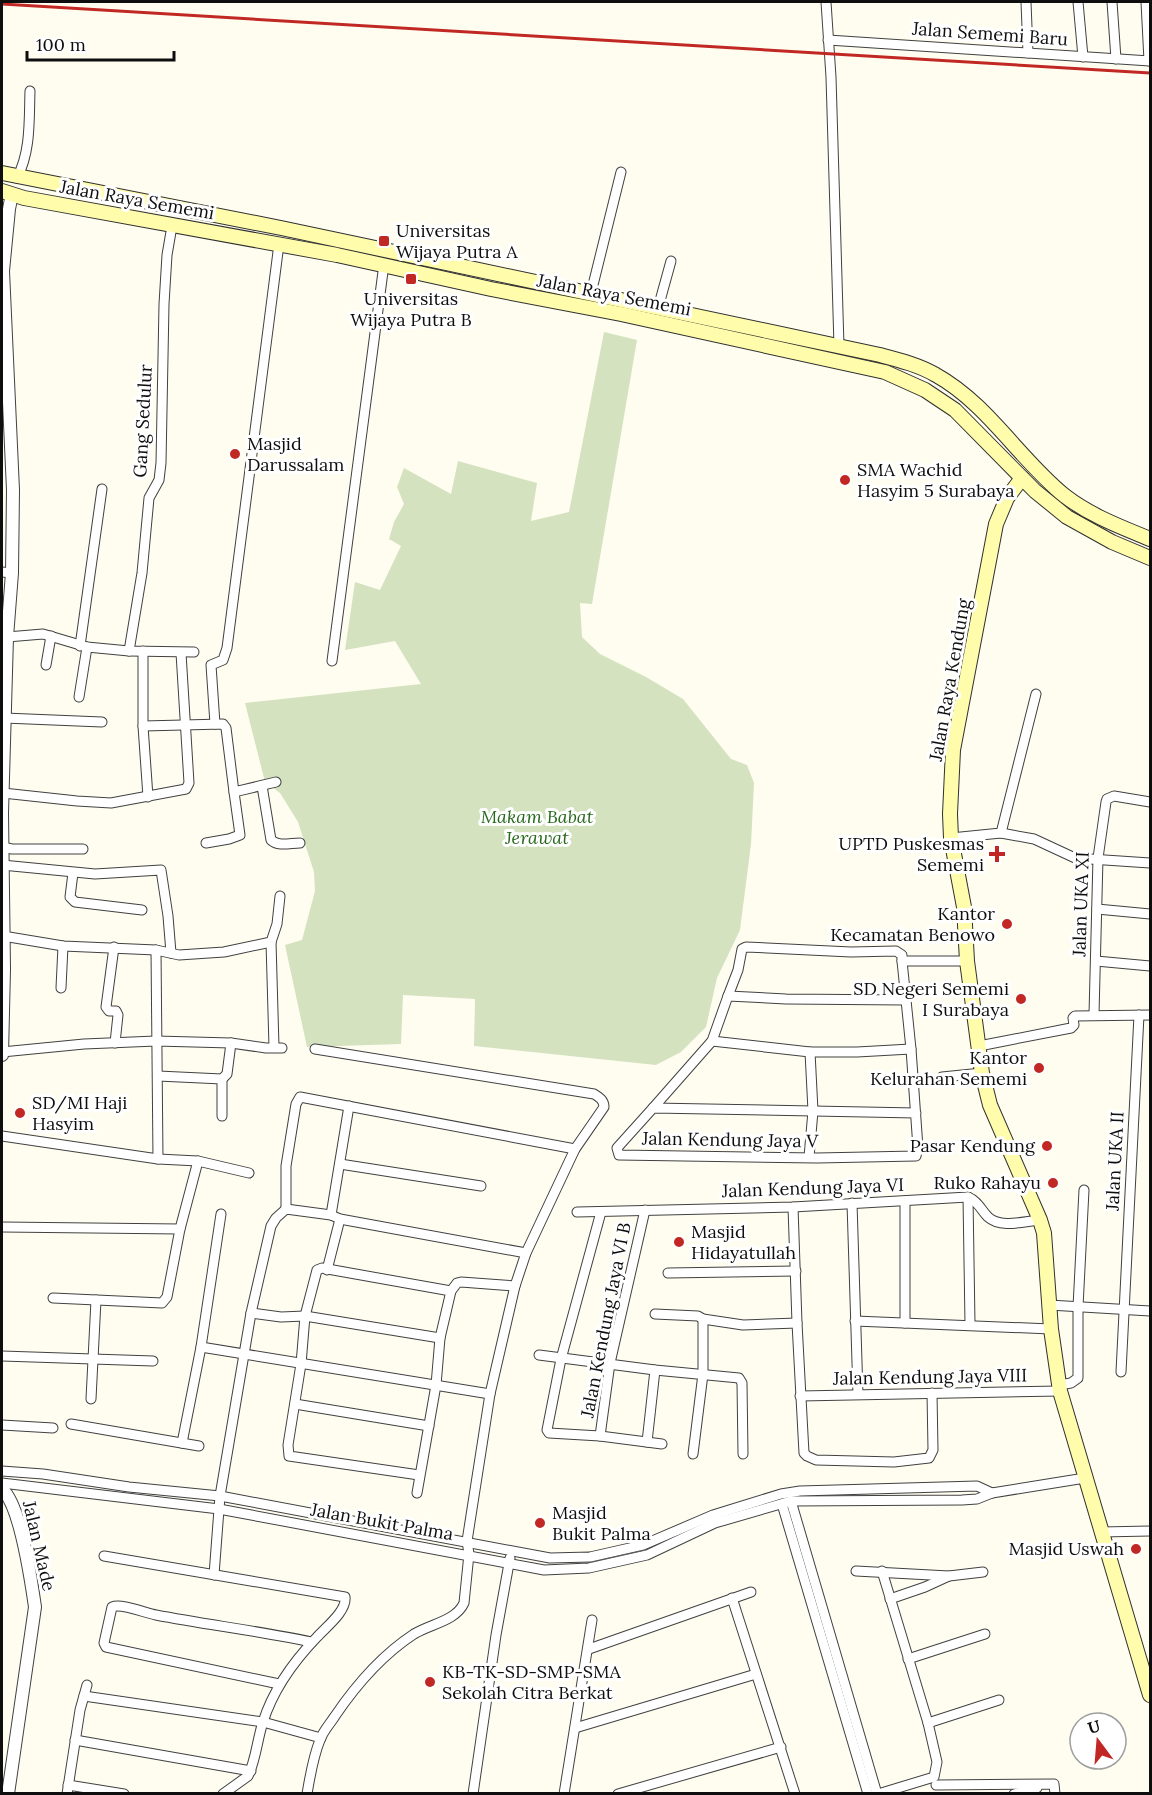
<svg xmlns="http://www.w3.org/2000/svg" width="1152" height="1795" viewBox="0 0 1152 1795" font-family="Lora,serif">
	<rect width="100%" height="100%" fill="#fffdf0"/>
	<polygon fill="#d4e2c0" points="604,332 637,340 592,604 580,603 582,637 600,654 646,677 683,699 731,759 747,765 754,783 751,844 740,930 717,978 706,1027 681,1052 656,1065 474,1046 475,999 403,995 401,1044 307,1047 285,945 302,940 315,891 314,872 298,822 280,793 265,782 245,703 421,684 395,641 345,650 355,582 380,590 401,546 389,539 394,522 404,504 397,487 404,468 451,494 458,461 537,483 531,521 569,512"/>
	<g fill="none" stroke-linecap="round" stroke-linejoin="round">
		<defs>
			<g id="minor">
				<polyline points="826,2 831,77 839,346"/>
				<polyline points="1026,2 1028,53"/>
				<polyline points="1078,2 1083,57"/>
				<polyline points="1112,2 1116,59"/>
				<polyline points="1146,2 1149,61"/>
				<polyline points="828,40 1150,61"/>
				<path d="M17 178C31 151 29 120 30 91"/>
				<polyline points="591,293 621,172"/>
				<polyline points="658,308 671,261"/>
				<polyline points="2,572 12,573"/>
				<polyline points="7,637 43,634 87,647 129,651 194,652"/>
				<polyline points="80,646 102,489"/>
				<polyline points="129,651 142,573 149,498 159,480 161,463 164,304 167,255 172,226"/>
				<polyline points="143,651 143,726 148,797"/>
				<polyline points="332,661 384,264"/>
				<polyline points="46,665 51,636"/>
				<polyline points="79,697 87,647"/>
				<polyline points="4,718 102,722"/>
				<polyline points="215,724 211,665 223,660 227,648 279,244"/>
				<polyline points="143,726 223,724 226,728 234,792 276,782"/>
				<path d="M262 786 271 840C279 847 290 843 300 843"/>
				<polyline points="3,793 77,801 111,803 186,789 189,783 181,653"/>
				<polyline points="1001,833 1034,839 1075,858 1150,863"/>
				<polyline points="951,838 1001,833 1036,694"/>
				<polyline points="206,843 229,839 240,835 234,792"/>
				<polyline points="2,847 12,849 83,849"/>
				<polyline points="2,865 95,874 161,870 168,916 171,953"/>
				<polyline points="73,873 70,897 75,902 142,910"/>
				<polyline points="1097,909 1150,914"/>
				<polyline points="3,936 63,946 156,950 179,955 224,952 271,942 277,924 280,896"/>
				<polyline points="271,942 274,1047"/>
				<polyline points="114,947 106,1007 109,1011 116,1011 118,1015 115,1043"/>
				<polyline points="156,950 158,1159"/>
				<polyline points="1096,961 1150,966"/>
				<polyline points="61,988 63,946"/>
				<polyline points="728,996 738,970 742,949 746,947 851,952 896,951 902,955 902,961"/>
				<polyline points="1094,1014 1098,858 1106,802 1107,799 1114,796 1150,802"/>
				<polyline points="712,1041 810,1052 857,1052 911,1049"/>
				<polyline points="979,1046 1071,1028 1074,1025 1073,1018 1075,1016 1150,1015"/>
				<polyline points="2,1052 84,1044 156,1041 231,1043 266,1048 282,1048"/>
				<polyline points="158,1076 222,1079 227,1074 231,1043"/>
				<polyline points="942,1077 982,1073"/>
				<polyline points="653,1108 712,1041 728,996 786,999 905,1000"/>
				<polyline points="916,1113 653,1108 617,1148 619,1155 817,1158 916,1156 918,1148 911,1049 902,961 967,961"/>
				<polyline points="222,1116 222,1079"/>
				<polyline points="2,1136 158,1159 198,1161 249,1173"/>
				<polyline points="809,1157 813,1111 810,1052"/>
				<polyline points="340,1164 481,1186"/>
				<polyline points="968,1197 970,1324"/>
				<polyline points="905,1201 905,1323"/>
				<polyline points="852,1203 858,1394"/>
				<polyline points="793,1207 797,1323 804,1453 807,1456 816,1460 894,1462 929,1458 933,1450 932,1393"/>
				<polyline points="286,1209 286,1166 296,1104 300,1097 575,1149"/>
				<path d="M577 1212 793 1207 968 1197C978 1201 981 1210 988 1217 1001 1229 1025 1221 1040 1220"/>
				<polyline points="601,1212 561,1359 547,1430 549,1433 600,1436 662,1444"/>
				<polyline points="331,1215 349,1106"/>
				<polyline points="2,1227 180,1229"/>
				<polyline points="327,1270 340,1219"/>
				<polyline points="668,1273 796,1271"/>
				<polyline points="53,1298 162,1303 167,1297 180,1229 198,1161"/>
				<polyline points="1049,1305 1150,1311"/>
				<polyline points="251,1313 281,1317 305,1316 440,1338"/>
				<polyline points="655,1314 698,1316 703,1319 743,1325 797,1323"/>
				<polyline points="855,1321 1051,1329"/>
				<polyline points="201,1347 490,1394"/>
				<polyline points="539,1355 655,1370 739,1378 742,1383 743,1454"/>
				<polyline points="2,1356 153,1361"/>
				<polyline points="1121,1372 1139,1015"/>
				<polyline points="1059,1385 1071,1383 1078,1378 1078,1307 1084,1190"/>
				<polyline points="800,1396 1060,1391"/>
				<polyline points="91,1399 96,1300"/>
				<polyline points="295,1404 429,1426"/>
				<polyline points="71,1424 199,1446"/>
				<polyline points="2,1425 53,1428"/>
				<polyline points="600,1436 610,1363 645,1210"/>
				<polyline points="647,1442 655,1370"/>
				<polyline points="182,1443 201,1347 221,1214"/>
				<polyline points="693,1454 703,1374 703,1319"/>
				<polyline points="2,1471 43,1474 129,1487 220,1496 550,1558 590,1557 643,1545 713,1515 781,1494 800,1491 977,1486 992,1493"/>
				<polyline points="419,1475 289,1456 288,1445 301,1364 305,1316 317,1270 322,1268 451,1291"/>
				<polyline points="2,1483 219,1509 544,1570 589,1568 647,1555 715,1523 791,1501 962,1500 977,1499 992,1493 1085,1478"/>
				<polyline points="417,1493 436,1385 440,1338 451,1291 457,1283 461,1282 515,1286"/>
				<polyline points="791,1501 877,1794"/>
				<polyline points="782,1504 868,1794"/>
				<polyline points="1101,1532 1150,1531"/>
				<path d="M104 1556 345 1597C347 1611 326 1627 317 1637 294 1661 273 1690 263 1722 257 1740 256 1760 248 1776L223 1794"/>
				<polyline points="856,1571 949,1576 983,1572"/>
				<polyline points="214,1575 220,1496 251,1313 271,1226 276,1218 286,1209 331,1215 340,1219 526,1253"/>
				<polyline points="732,1598 795,1794"/>
				<polyline points="890,1599 925,1587 949,1576"/>
				<polyline points="589,1649 751,1592"/>
				<polyline points="908,1659 985,1634"/>
				<path d="M279 1684 106 1647 104 1643 112 1607C121 1603 145 1613 156 1615 208 1625 260 1631 311 1642"/>
				<polyline points="84,1696 263,1722 321,1738"/>
				<polyline points="928,1723 999,1700"/>
				<polyline points="575,1728 756,1674"/>
				<polyline points="75,1740 251,1771"/>
				<polyline points="68,1785 124,1794"/>
				<polyline points="936,1785 1054,1784 1055,1794"/>
				<polyline points="67,1794 80,1710 87,1685"/>
				<path d="M307 1794C310 1776 313 1757 320 1740 323 1731 330 1724 335 1716 356 1685 382 1655 414 1634 430 1624 456 1621 464 1603L469 1554 467 1541 490 1394 515 1286 526 1253 575 1149 604 1107C604 1100 599 1097 594 1094L315 1049"/>
				<polyline points="473,1794 496,1635 510,1558"/>
				<polyline points="564,1794 592,1620"/>
				<polyline points="618,1794 781,1747"/>
				<polyline points="878,1794 934,1777 937,1762 928,1723 882,1571"/>
				<polyline points="1014,1794 1037,1788"/>
			</g>
			<g id="tertiary">
				<polyline points="2,1055 4,969 2,813 7,637 12,573 13,490 3,271 9,209 12,194"/>
				<path d="M2 1489C21 1506 31 1580 35 1607L8 1794"/>
			</g>
			<g id="secondary">
				<path d="M2 173 281 228 880 355C899 360 919 365 936 375 988 404 1019 459 1065 496 1091 516 1121 527 1150 539"/>
				<polyline points="2,191 24,198 337,255 491,289 621,314 885,372 925,390 955,410 1035,491 1067,517 1112,542 1150,558"/>
				<polyline points="1022,478 1007,498 996,524 953,750 950,814 951,838 964,907 967,961 982,1073 990,1105 1040,1220 1044,1233 1051,1329 1060,1391 1150,1695"/>
			</g>
		</defs>
		<use href="#minor" stroke="#414141" stroke-width="11"/>
		<use href="#tertiary" stroke="#414141" stroke-width="14"/>
		<use href="#secondary" stroke="#303030" stroke-width="16"/>
		<use href="#minor" stroke="#fff" stroke-width="9"/>
		<use href="#tertiary" stroke="#fff" stroke-width="12"/>
		<use href="#secondary" stroke="#fffcab" stroke-width="14"/>
		<polyline stroke="#c12824" stroke-width="3" points="2,4 1150,73"/>
	</g>
	<g fill="#c12824" stroke="#fff" stroke-width="2">
		<rect x="378" y="235" width="12" height="12" rx="3"/>
		<rect x="405" y="273" width="12" height="12" rx="3"/>
		<circle cx="235" cy="454" r="6"/>
		<circle cx="845" cy="480" r="6"/>
		<path d="M994 845h6v6h6v6h-6v6h-6v-6h-6v-6h6z"/>
		<circle cx="1007" cy="924" r="6"/>
		<circle cx="1021" cy="999" r="6"/>
		<circle cx="1039" cy="1068" r="6"/>
		<circle cx="20" cy="1113" r="6"/>
		<circle cx="1047" cy="1146" r="6"/>
		<circle cx="1053" cy="1183" r="6"/>
		<circle cx="679" cy="1242" r="6"/>
		<circle cx="540" cy="1523" r="6"/>
		<circle cx="1136" cy="1549" r="6"/>
		<circle cx="430" cy="1682" r="6"/>
	</g>
	<g text-anchor="middle" stroke-width="6" stroke-linejoin="round" paint-order="stroke">
		<g font-size="18" fill="#0e0e0e" stroke="#fff">
			<text transform="translate(990 34) rotate(4)" y="6">Jalan Sememi Baru</text>
			<text transform="translate(137 200) rotate(10)" y="6">Jalan Raya Sememi</text>
			<text transform="translate(614 295) rotate(11)" y="6">Jalan Raya Sememi</text>
			<text transform="translate(143 421) rotate(-87)" y="6">Gang Sedulur</text>
			<text transform="translate(950 680) rotate(-80)" y="6">Jalan Raya Kendung</text>
			<text transform="translate(1081 904) rotate(-88)" y="6">Jalan UKA XI</text>
			<text transform="translate(730 1140) rotate(1)" y="6">Jalan Kendung Jaya V</text>
			<text transform="translate(1115 1161) rotate(-87)" y="6">Jalan UKA II</text>
			<text transform="translate(813 1188) rotate(-2)" y="6">Jalan Kendung Jaya VI</text>
			<text transform="translate(606 1320) rotate(-79)" y="6">Jalan Kendung Jaya VI B</text>
			<text transform="translate(930 1377) rotate(-1)" y="6">Jalan Kendung Jaya VIII</text>
			<text transform="translate(382 1522) rotate(10)" y="6">Jalan Bukit Palma</text>
			<text transform="translate(39 1546) rotate(77)" y="6">Jalan Made</text>
		</g>
		<g font-size="18" fill="#0e0e0e" stroke="#fff" text-anchor="start">
			<text x="396" y="237">Universitas<tspan x="396" dy="21">Wijaya Putra A</tspan></text>
			<text x="411" y="305" text-anchor="middle">Universitas<tspan x="411" dy="21">Wijaya Putra B</tspan></text>
			<text x="247" y="450">Masjid<tspan x="247" dy="21">Darussalam</tspan></text>
			<text x="857" y="476">SMA Wachid<tspan x="857" dy="21">Hasyim 5 Surabaya</tspan></text>
			<text x="984" y="850" text-anchor="end">UPTD Puskesmas<tspan x="984" dy="21">Sememi</tspan></text>
			<text x="995" y="920" text-anchor="end">Kantor<tspan x="995" dy="21">Kecamatan Benowo</tspan></text>
			<text x="1009" y="995" text-anchor="end">SD Negeri Sememi<tspan x="1009" dy="21">I Surabaya</tspan></text>
			<text x="1027" y="1064" text-anchor="end">Kantor<tspan x="1027" dy="21">Kelurahan Sememi</tspan></text>
			<text x="32" y="1109">SD/MI Haji<tspan x="32" dy="21">Hasyim</tspan></text>
			<text x="1035" y="1152" text-anchor="end">Pasar Kendung</text>
			<text x="1041" y="1189" text-anchor="end">Ruko Rahayu</text>
			<text x="691" y="1238">Masjid<tspan x="691" dy="21">Hidayatullah</tspan></text>
			<text x="552" y="1519">Masjid<tspan x="552" dy="21">Bukit Palma</tspan></text>
			<text x="1124" y="1555" text-anchor="end">Masjid Uswah</text>
			<text x="442" y="1678">KB-TK-SD-SMP-SMA<tspan x="442" dy="21">Sekolah Citra Berkat</tspan></text>
		</g>
		<g font-size="18" font-style="italic" fill="#27681d" stroke="#fff">
			<text x="537" y="823">Makam Babat<tspan x="537" dy="21">Jerawat</tspan></text>
		</g>
	</g>
	<rect width="1152" height="1795" fill="none" stroke="#0e0e0e" stroke-width="6"/>
	<g transform="translate(1098 1741) rotate(344)"><circle r="28" fill="#ffffff" stroke="#9f9f9f" stroke-width="1.5"/>
	<path d="M0-4.5L10 22L0 15L-10 22Z" fill="#c12824"/>
	<text y="-9" font-size="16" font-weight="bold" text-anchor="middle" fill="#0e0e0e">U</text>
	</g>
	<path d="M27 51v9h147v-9" fill="none" stroke="#0e0e0e" stroke-width="3"/>
	<text x="36" y="51" font-size="18" fill="#0e0e0e" stroke="#ffffff" stroke-width="4.5" paint-order="stroke">100 m</text>
</svg>
